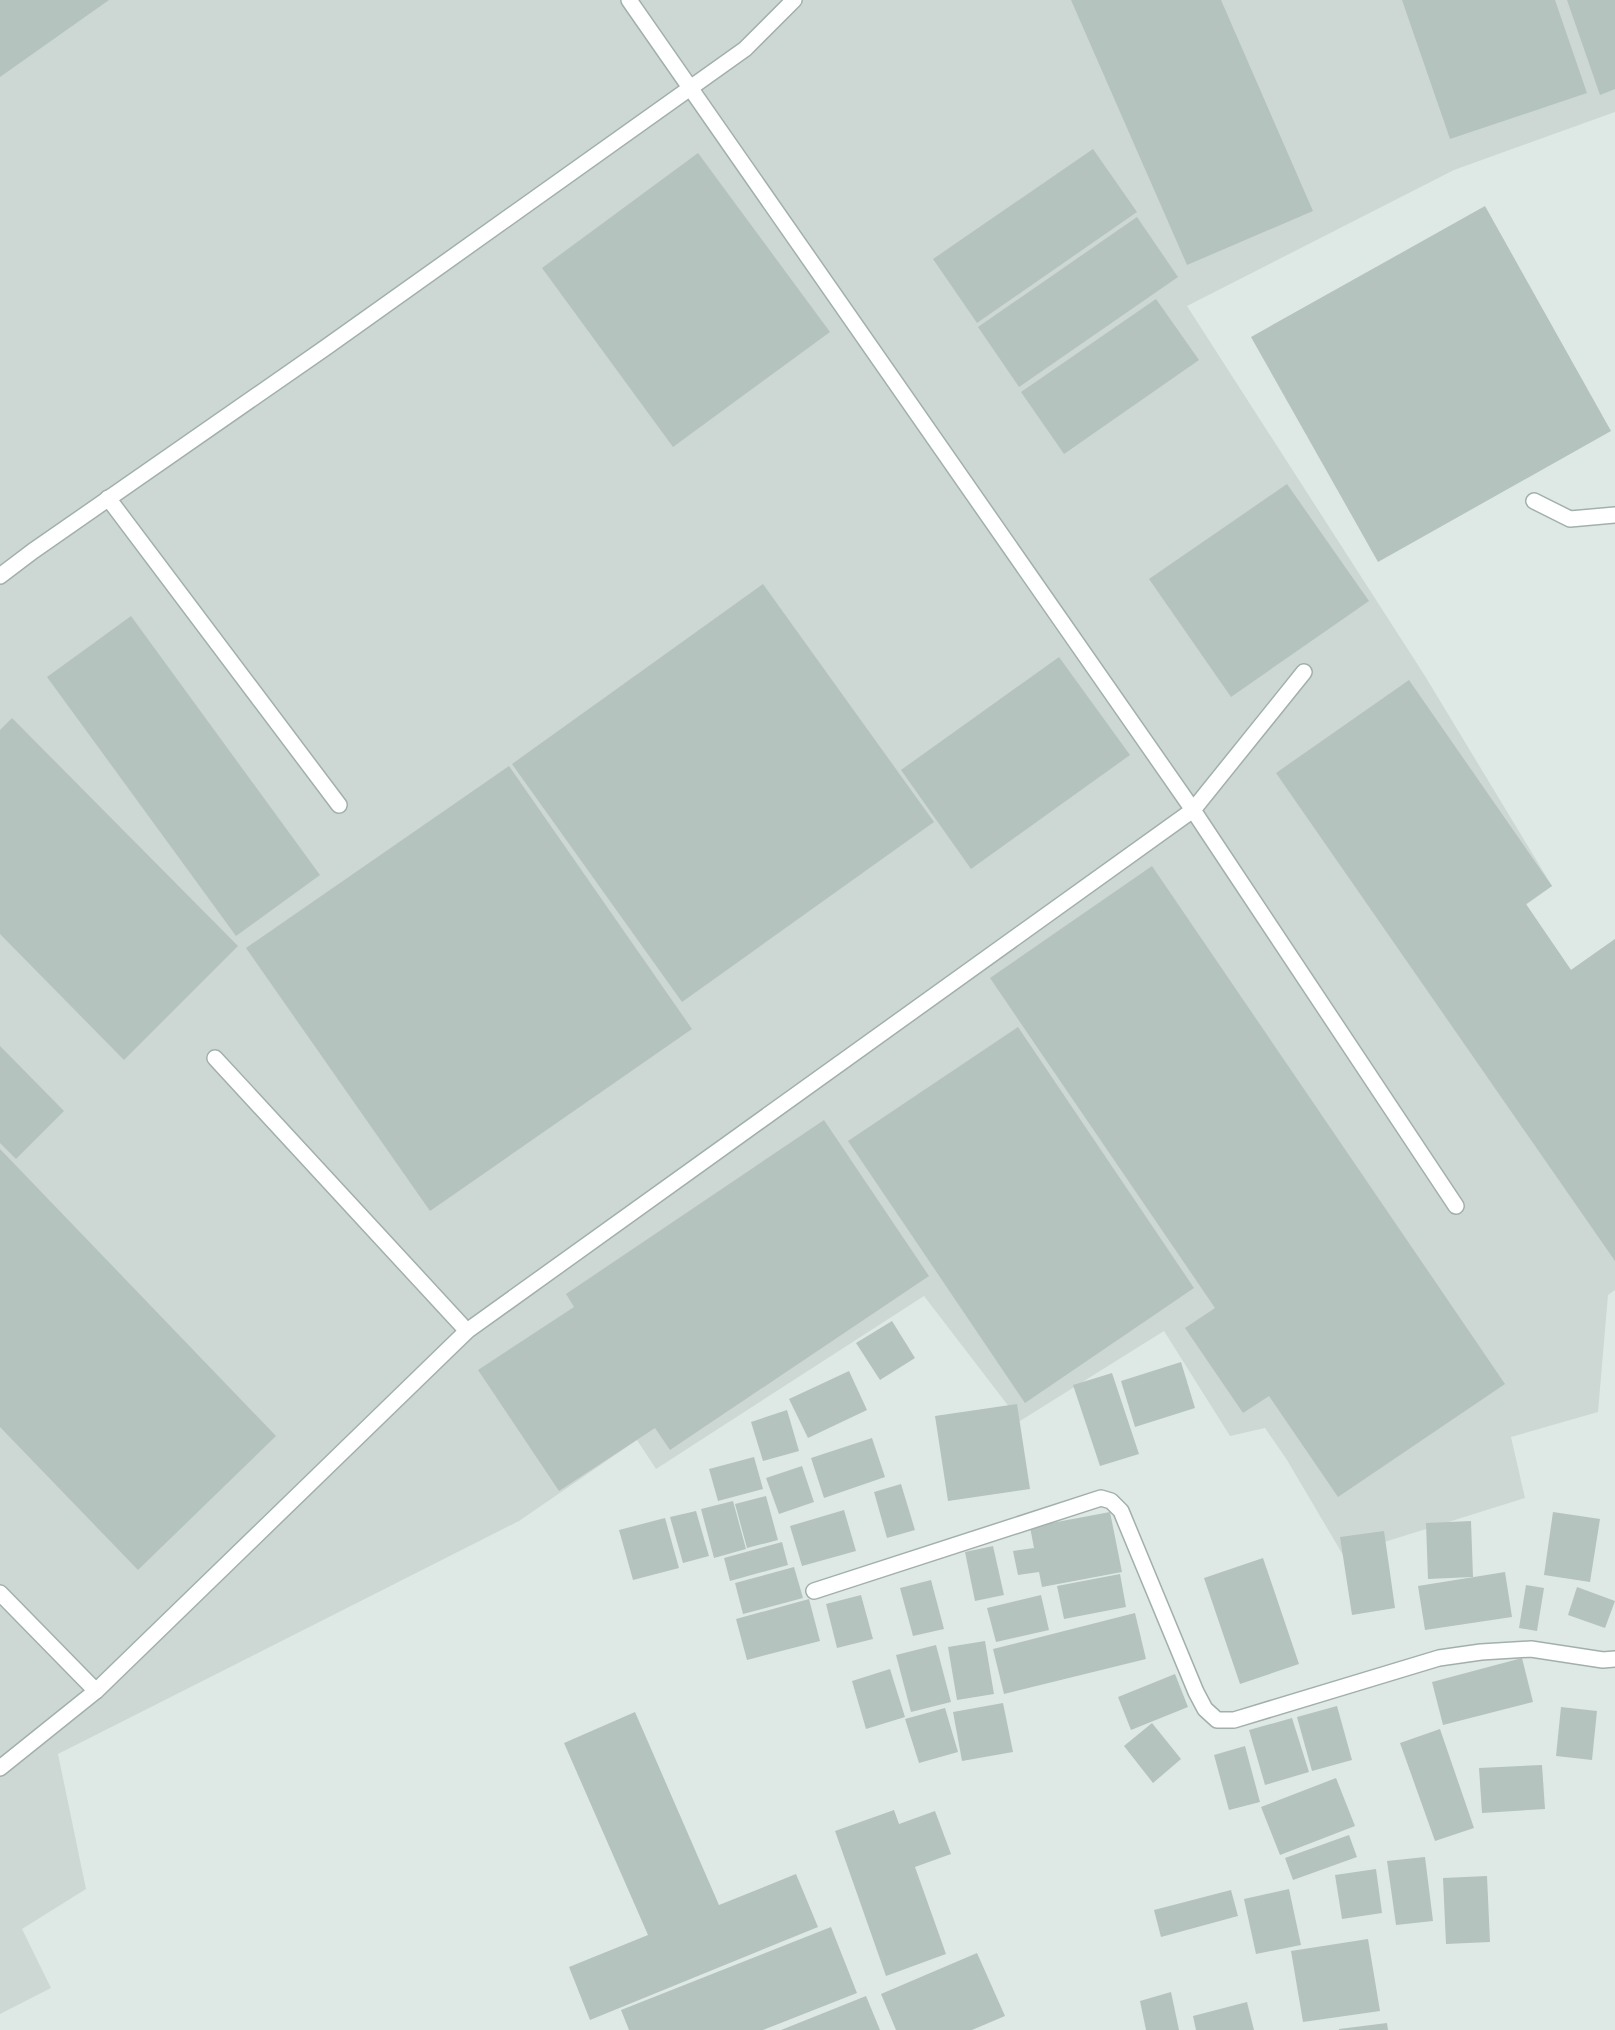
<svg xmlns="http://www.w3.org/2000/svg" width="1615" height="2030" viewBox="0 0 1615 2030" font-family="'Exo 2',sans-serif">
	<rect width="100%" height="100%" fill="#dee9e5"/>
	<polygon fill="#cdd8d4" points="0,0 1615,0 1615,112 1454,170 1187,306 1425,676 1552,886 1526,905 1571,970 1615,939 1615,1290 1608,1295 1598,1412 1511,1437 1525,1498 1343,1555 1287,1460 1265,1428 1230,1436 1164,1331 1020,1421 924,1296 656,1469 637,1440 519,1521 58,1754 86,1889 22,1929 51,1988 0,2014"/>
	<g fill="#b4c3be">
		<polygon points="0,0 109,0 0,77"/>
		<polygon points="1071,0 1221,0 1313,211 1187,265"/>
		<polygon points="1402,0 1555,0 1587,93 1450,139"/>
		<polygon points="1567,0 1615,0 1615,89 1600,95"/>
		<polygon points="1093,149 1137,212 977,323 933,259"/>
		<polygon points="698,153 830,332 673,447 542,268"/>
		<polygon points="1485,206 1611,431 1378,562 1251,337"/>
		<polygon points="1137,217 1178,277 1019,387 978,327"/>
		<polygon points="1156,299 1199,360 1064,454 1021,392"/>
		<polygon points="1287,484 1369,601 1231,697 1149,579"/>
		<polygon points="763,584 934,822 682,1002 512,764"/>
		<polygon points="131,616 320,875 236,936 47,677"/>
		<polygon points="1059,657 1130,755 971,869 901,770"/>
		<polygon points="1409,680 1552,886 1526,904 1571,970 1615,939 1615,1261 1276,773"/>
		<polygon points="12,718 238,946 124,1060 0,934 0,730"/>
		<polygon points="509,766 692,1029 430,1211 246,948"/>
		<polygon points="1152,866 1505,1384 1338,1497 1269,1396 1243,1413 1185,1328 1215,1308 990,978"/>
		<polygon points="1018,1027 1194,1288 1025,1403 848,1141"/>
		<polygon points="0,1046 64,1111 16,1159 0,1143"/>
		<polygon points="824,1120 929,1276 670,1450 655,1428 559,1491 478,1370 574,1307 566,1294"/>
		<polygon points="0,1149 276,1436 138,1570 0,1427"/>
		<polygon points="892,1321 915,1358 880,1380 856,1343"/>
		<polygon points="1181,1362 1195,1408 1135,1427 1121,1381"/>
		<polygon points="849,1371 867,1410 808,1438 789,1399"/>
		<polygon points="1112,1373 1139,1454 1100,1466 1073,1385"/>
		<polygon points="1017,1404 1030,1489 948,1501 935,1416"/>
		<polygon points="787,1410 799,1451 763,1461 751,1422"/>
		<polygon points="872,1438 885,1477 824,1498 811,1458"/>
		<polygon points="754,1457 763,1489 718,1501 709,1469"/>
		<polygon points="802,1466 814,1502 779,1514 766,1478"/>
		<polygon points="901,1484 915,1530 887,1538 874,1492"/>
		<polygon points="766,1496 778,1540 747,1548 735,1504"/>
		<polygon points="733,1501 746,1549 714,1558 701,1509"/>
		<polygon points="844,1510 856,1551 802,1566 790,1526"/>
		<polygon points="696,1511 709,1556 683,1563 670,1517"/>
		<polygon points="1110,1512 1122,1572 1042,1587 1039,1572 1018,1575 1013,1551 1034,1548 1030,1527"/>
		<polygon points="1553,1512 1600,1519 1590,1582 1544,1575"/>
		<polygon points="665,1518 679,1568 633,1580 619,1530"/>
		<polygon points="1471,1521 1473,1577 1428,1579 1426,1523"/>
		<polygon points="1384,1531 1395,1608 1352,1615 1340,1537"/>
		<polygon points="782,1542 788,1565 730,1581 724,1558"/>
		<polygon points="993,1546 1004,1595 975,1601 965,1552"/>
		<polygon points="1263,1558 1299,1664 1240,1684 1204,1578"/>
		<polygon points="794,1567 803,1598 743,1614 735,1583"/>
		<polygon points="1505,1572 1512,1617 1425,1630 1418,1586"/>
		<polygon points="1120,1574 1126,1607 1064,1619 1057,1586"/>
		<polygon points="931,1580 944,1629 913,1636 900,1588"/>
		<polygon points="1526,1585 1544,1588 1537,1631 1519,1628"/>
		<polygon points="1577,1587 1615,1601 1605,1628 1568,1615"/>
		<polygon points="861,1595 873,1639 837,1648 826,1604"/>
		<polygon points="1041,1595 1049,1630 996,1642 987,1608"/>
		<polygon points="809,1599 820,1641 747,1660 736,1619"/>
		<polygon points="1135,1613 1146,1659 1004,1694 993,1649"/>
		<polygon points="985,1641 994,1694 957,1700 948,1647"/>
		<polygon points="936,1645 951,1702 911,1712 896,1655"/>
		<polygon points="1522,1658 1533,1702 1443,1725 1432,1682"/>
		<polygon points="890,1669 905,1717 866,1729 852,1681"/>
		<polygon points="1175,1674 1188,1707 1131,1730 1118,1697"/>
		<polygon points="1003,1703 1013,1752 962,1761 953,1712"/>
		<polygon points="1337,1706 1352,1760 1312,1771 1297,1717"/>
		<polygon points="1561,1707 1597,1711 1592,1760 1556,1756"/>
		<polygon points="945,1708 958,1752 919,1763 905,1719"/>
		<polygon points="635,1712 719,1905 796,1874 818,1927 590,2020 569,1967 648,1935 564,1743"/>
		<polygon points="1292,1718 1309,1772 1265,1785 1249,1730"/>
		<polygon points="1152,1723 1181,1759 1153,1783 1124,1746"/>
		<polygon points="1440,1729 1474,1828 1435,1841 1400,1743"/>
		<polygon points="1245,1746 1260,1802 1229,1810 1214,1755"/>
		<polygon points="1542,1765 1545,1809 1482,1813 1479,1768"/>
		<polygon points="1336,1778 1355,1826 1280,1855 1261,1807"/>
		<polygon points="894,1810 899,1824 935,1811 951,1854 915,1867 946,1954 886,1976 835,1831"/>
		<polygon points="1349,1835 1357,1857 1293,1880 1285,1858"/>
		<polygon points="1425,1857 1433,1921 1396,1925 1387,1861"/>
		<polygon points="1376,1869 1382,1913 1342,1919 1335,1875"/>
		<polygon points="1487,1876 1490,1942 1446,1944 1443,1878"/>
		<polygon points="1289,1889 1301,1945 1256,1954 1244,1899"/>
		<polygon points="1231,1890 1238,1916 1161,1937 1154,1910"/>
		<polygon points="831,1927 857,1993 763,2030 629,2030 621,2010"/>
		<polygon points="1368,1939 1380,2011 1303,2022 1291,1951"/>
		<polygon points="977,1953 1005,2016 972,2030 896,2030 881,1994"/>
		<polygon points="1171,1992 1179,2030 1146,2030 1140,2001"/>
		<polygon points="866,1996 880,2030 781,2030"/>
		<polygon points="1247,2002 1254,2030 1196,2030 1193,2016"/>
		<polygon points="1387,2023 1388,2030 1339,2030 1339,2029"/>
	</g>
	<g fill="none" stroke-linecap="round" stroke-linejoin="round">
		<defs>
			<g id="lane">
				<polyline points="629,0 1193,810 1456,1206"/>
				<polyline points="108,498 339,805"/>
				<polyline points="1534,501 1570,519 1615,515"/>
				<polyline points="215,1058 467,1331"/>
				<polyline points="0,1593 96,1691"/>
				<polyline points="0,1768 96,1691 467,1331 1193,810 1304,672"/>
			</g>
			<g id="street">
				<polyline points="0,576 33,551 325,348 745,49 794,0"/>
				<polyline points="814,1591 1101,1498 1111,1501 1121,1511 1196,1692 1205,1709 1217,1720 1234,1720 1439,1658 1481,1652 1531,1649 1603,1660 1615,1659"/>
			</g>
		</defs>
		<use href="#lane" stroke="#a2b0ac" stroke-width="18"/>
		<use href="#street" stroke="#a2b0ac" stroke-width="18"/>
		<use href="#lane" stroke="#fff" stroke-width="15"/>
		<use href="#street" stroke="#fff" stroke-width="15"/>
	</g>
</svg>
